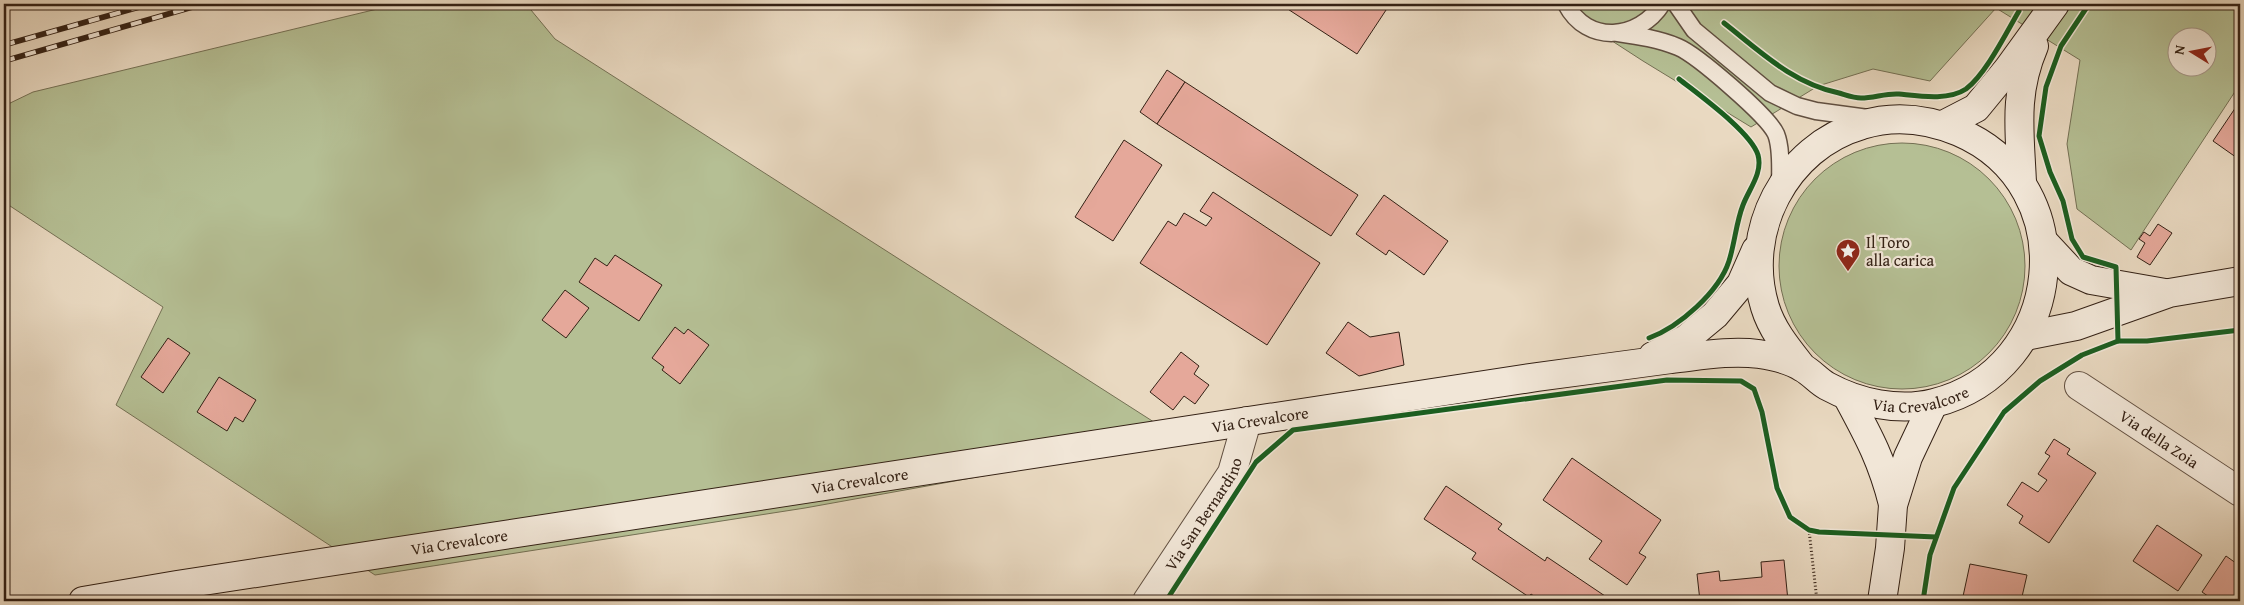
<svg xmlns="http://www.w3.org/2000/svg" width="2244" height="605" viewBox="0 0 2244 605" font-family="'Gentium Book Plus',serif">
	<rect width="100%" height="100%" fill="#e9d9c1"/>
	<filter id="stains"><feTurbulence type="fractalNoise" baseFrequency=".004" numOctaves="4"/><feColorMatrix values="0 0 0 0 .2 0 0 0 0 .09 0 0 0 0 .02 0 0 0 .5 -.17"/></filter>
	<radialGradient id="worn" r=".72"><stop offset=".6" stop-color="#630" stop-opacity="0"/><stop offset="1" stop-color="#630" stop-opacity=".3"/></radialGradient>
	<g fill="#b5bf94" stroke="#747054" fill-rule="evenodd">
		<polygon points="398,4 526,4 555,39 1182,440 805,508 375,575 116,405 163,307 4,202 4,106 33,92"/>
		<path d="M1555 4H2240V84L2131 250 2077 209 2067 144 2080 60 1996 8 1930 81 1873 69 1818 86 1751 127 1643 61ZM2176 38H2206V68H2176Z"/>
		<circle cx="1902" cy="266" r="123"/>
	</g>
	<g fill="#e5a89a" stroke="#342115">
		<polygon points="1280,4 1390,4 1357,54"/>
		<polygon points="1167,70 1185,82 1157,124 1140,112"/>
		<polygon points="1185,82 1358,195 1331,236 1157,124"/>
		<polygon points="2240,101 2240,160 2213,141"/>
		<polygon points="1124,140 1162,165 1113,241 1075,217"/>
		<polygon points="1213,192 1320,263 1267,345 1140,263 1168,221 1176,226 1184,213 1206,226 1212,218 1200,211"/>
		<polygon points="1384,195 1448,241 1424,275 1389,250 1386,255 1356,234"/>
		<polygon points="2158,224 2172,233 2150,265 2137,257 2145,243 2139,239 2144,232 2150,236"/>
		<polygon points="615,255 662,285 639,321 579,282 595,258 607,266"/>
		<polygon points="565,290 589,308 566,338 542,320"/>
		<polygon points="1348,322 1370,337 1399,332 1404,365 1359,376 1326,353"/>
		<polygon points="675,327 684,334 688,329 709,345 680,384 662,370 664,367 652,358"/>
		<polygon points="168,338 190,353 163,393 141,377"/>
		<polygon points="1181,352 1199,366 1194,374 1209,385 1195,404 1184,396 1173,410 1150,392"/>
		<polygon points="219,377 256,400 243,422 235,417 227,431 197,412"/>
		<polygon points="2054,439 2070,449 2067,454 2096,473 2049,543 2019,523 2023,516 2007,505 2022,482 2038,492 2047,480 2038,474 2050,456 2045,453"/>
		<polygon points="1572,458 1661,520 1639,553 1646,557 1627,585 1589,559 1602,541 1543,500"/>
		<polygon points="1446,486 1502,524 1498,529 1545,561 1547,557 1605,596 1602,601 1541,601 1531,594 1529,597 1472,559 1476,553 1424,519"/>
		<polygon points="2157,525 2202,555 2178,591 2133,561"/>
		<polygon points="2226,556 2240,566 2240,601 2215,601 2202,592"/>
		<polygon points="1784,560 1788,601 1700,601 1697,574 1719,571 1720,581 1762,577 1761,562"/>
		<polygon points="1970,564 2027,575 2021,601 1962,601"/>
	</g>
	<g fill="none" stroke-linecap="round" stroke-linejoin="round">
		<defs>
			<g id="lane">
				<path d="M1566 4C1587 45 1639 40 1662 4"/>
				<polyline points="1676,4 1694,30 1770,93 1797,106 1816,111 1868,118"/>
				<path d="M1618 33C1639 36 1659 39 1678 47 1697 55 1768 116 1776 134 1782 149 1780 171 1780 187"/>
			</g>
			<g id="street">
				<path id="s1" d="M2079 386 2240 492"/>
				<path id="s2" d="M1147 601 1232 473 1247 421"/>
			</g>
			<g id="secondary">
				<polyline points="1943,125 1976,108 2008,69 2055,4"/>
				<path d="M2022 183C2020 133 2013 95 2034 46"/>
				<polyline points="2044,242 2071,271 2091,280 2165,293"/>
				<polyline points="2026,336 2076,326 2169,293 2240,281"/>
				<polyline points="1653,356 1686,339 1715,315 1741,284 1756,250"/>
				<path d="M1847 396C1868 435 1882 460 1893 504"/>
				<path id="s3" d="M83 601 177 585 1537 377C1582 371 1626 365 1671 359 1699 356 1730 350 1759 354 1773 356 1791 360 1803 368 1812 373 1818 381 1827 386 1858 403 1899 412 1934 403 2066 370 2085 186 1959 132 1928 119 1894 115 1862 125 1785 147 1742 232 1765 307 1772 330 1787 348 1802 367"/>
				<polyline points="1882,601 1890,548 1893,505 1908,457 1933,404"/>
			</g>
		</defs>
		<use href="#lane" stroke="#614f40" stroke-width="19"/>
		<use href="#street" stroke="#614f40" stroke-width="30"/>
		<use href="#secondary" stroke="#342115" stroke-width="30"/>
		<polyline stroke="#342115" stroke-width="3" stroke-dasharray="1 2.5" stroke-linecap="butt" points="1809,530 1817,601"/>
		<use href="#lane" stroke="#f1e6d7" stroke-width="16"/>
		<use href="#street" stroke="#f1e6d7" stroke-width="28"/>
		<use href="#secondary" stroke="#f1e6d7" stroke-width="28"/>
		<defs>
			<g id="rail">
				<polyline points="4,45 150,4"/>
				<polyline points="4,61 203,4"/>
			</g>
		</defs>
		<use href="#rail" stroke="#342115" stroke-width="5.5"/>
		<use href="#rail" stroke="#f1e6d7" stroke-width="4" stroke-dasharray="11" stroke-linecap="butt"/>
		<defs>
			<g id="cycleway">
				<path d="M1724 23C1761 52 1792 83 1839 93 1846 95 1854 98 1861 98 1874 98 1886 93 1899 94 1919 96 1948 101 1966 89 1986 74 2006 33 2019 11"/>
				<path d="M1649 338C1679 327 1719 292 1729 261 1735 242 1736 223 1743 205 1749 189 1763 173 1758 155 1751 132 1699 95 1679 79"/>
				<polyline points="2118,341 2147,341 2240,330"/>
				<polyline points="1166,601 1256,462 1293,430 1667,380 1741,381 1754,389 1762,412 1777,488 1790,517 1809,530 1819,532 1936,537"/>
				<polyline points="1923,601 1930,555 1954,488 2004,412 2040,381 2082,355 2118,341 2116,267 2083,257 2072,239 2063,201 2050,172 2039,136 2046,87 2061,46 2089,4"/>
			</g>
		</defs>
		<use href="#cycleway" stroke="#f1e6d7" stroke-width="8"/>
		<use href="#cycleway" stroke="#1b5e20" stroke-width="5"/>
	</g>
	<defs>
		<symbol id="sight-pin" viewBox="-11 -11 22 30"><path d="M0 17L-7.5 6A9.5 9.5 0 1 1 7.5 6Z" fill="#8f2418" stroke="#f1e6d7"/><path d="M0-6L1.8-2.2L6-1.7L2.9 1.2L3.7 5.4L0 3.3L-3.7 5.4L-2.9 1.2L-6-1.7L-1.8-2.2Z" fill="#fff"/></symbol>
	</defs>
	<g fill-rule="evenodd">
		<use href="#sight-pin" x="1834" y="237" width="28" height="38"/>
	</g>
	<g text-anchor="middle" stroke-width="4.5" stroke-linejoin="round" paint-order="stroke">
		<g font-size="16" fill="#342115" stroke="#f1e6d7" text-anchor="start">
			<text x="1866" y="248">Il Toro<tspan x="1866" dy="18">alla carica</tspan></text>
		</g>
		<g font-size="16" fill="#342115" stroke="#f1e6d7">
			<text dy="6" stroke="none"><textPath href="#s3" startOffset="1869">Via Crevalcore</textPath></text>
			<text dy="6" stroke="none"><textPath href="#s3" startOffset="1191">Via Crevalcore</textPath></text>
			<text dy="6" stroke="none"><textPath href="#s1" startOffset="96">Via della Zoia</textPath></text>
			<text dy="6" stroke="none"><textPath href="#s3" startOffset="786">Via Crevalcore</textPath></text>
			<text dy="6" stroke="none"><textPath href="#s2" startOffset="104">Via San Bernardino</textPath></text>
			<text dy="6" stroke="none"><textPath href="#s3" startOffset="381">Via Crevalcore</textPath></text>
		</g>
	</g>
	<rect width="2244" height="605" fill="none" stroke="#e9d9c1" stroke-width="20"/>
	<rect x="5" y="5" width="2234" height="595" fill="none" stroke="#342115" stroke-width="2.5"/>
	<rect x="10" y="10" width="2224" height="585" fill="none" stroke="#342115"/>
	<g transform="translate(2192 52) rotate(280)"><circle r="24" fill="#f1e6d7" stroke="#a59789"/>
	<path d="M0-4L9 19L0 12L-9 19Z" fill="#8f2418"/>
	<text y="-8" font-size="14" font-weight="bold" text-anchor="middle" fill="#342115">N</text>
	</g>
	<rect width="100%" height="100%" filter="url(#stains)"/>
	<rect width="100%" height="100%" fill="url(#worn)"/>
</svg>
